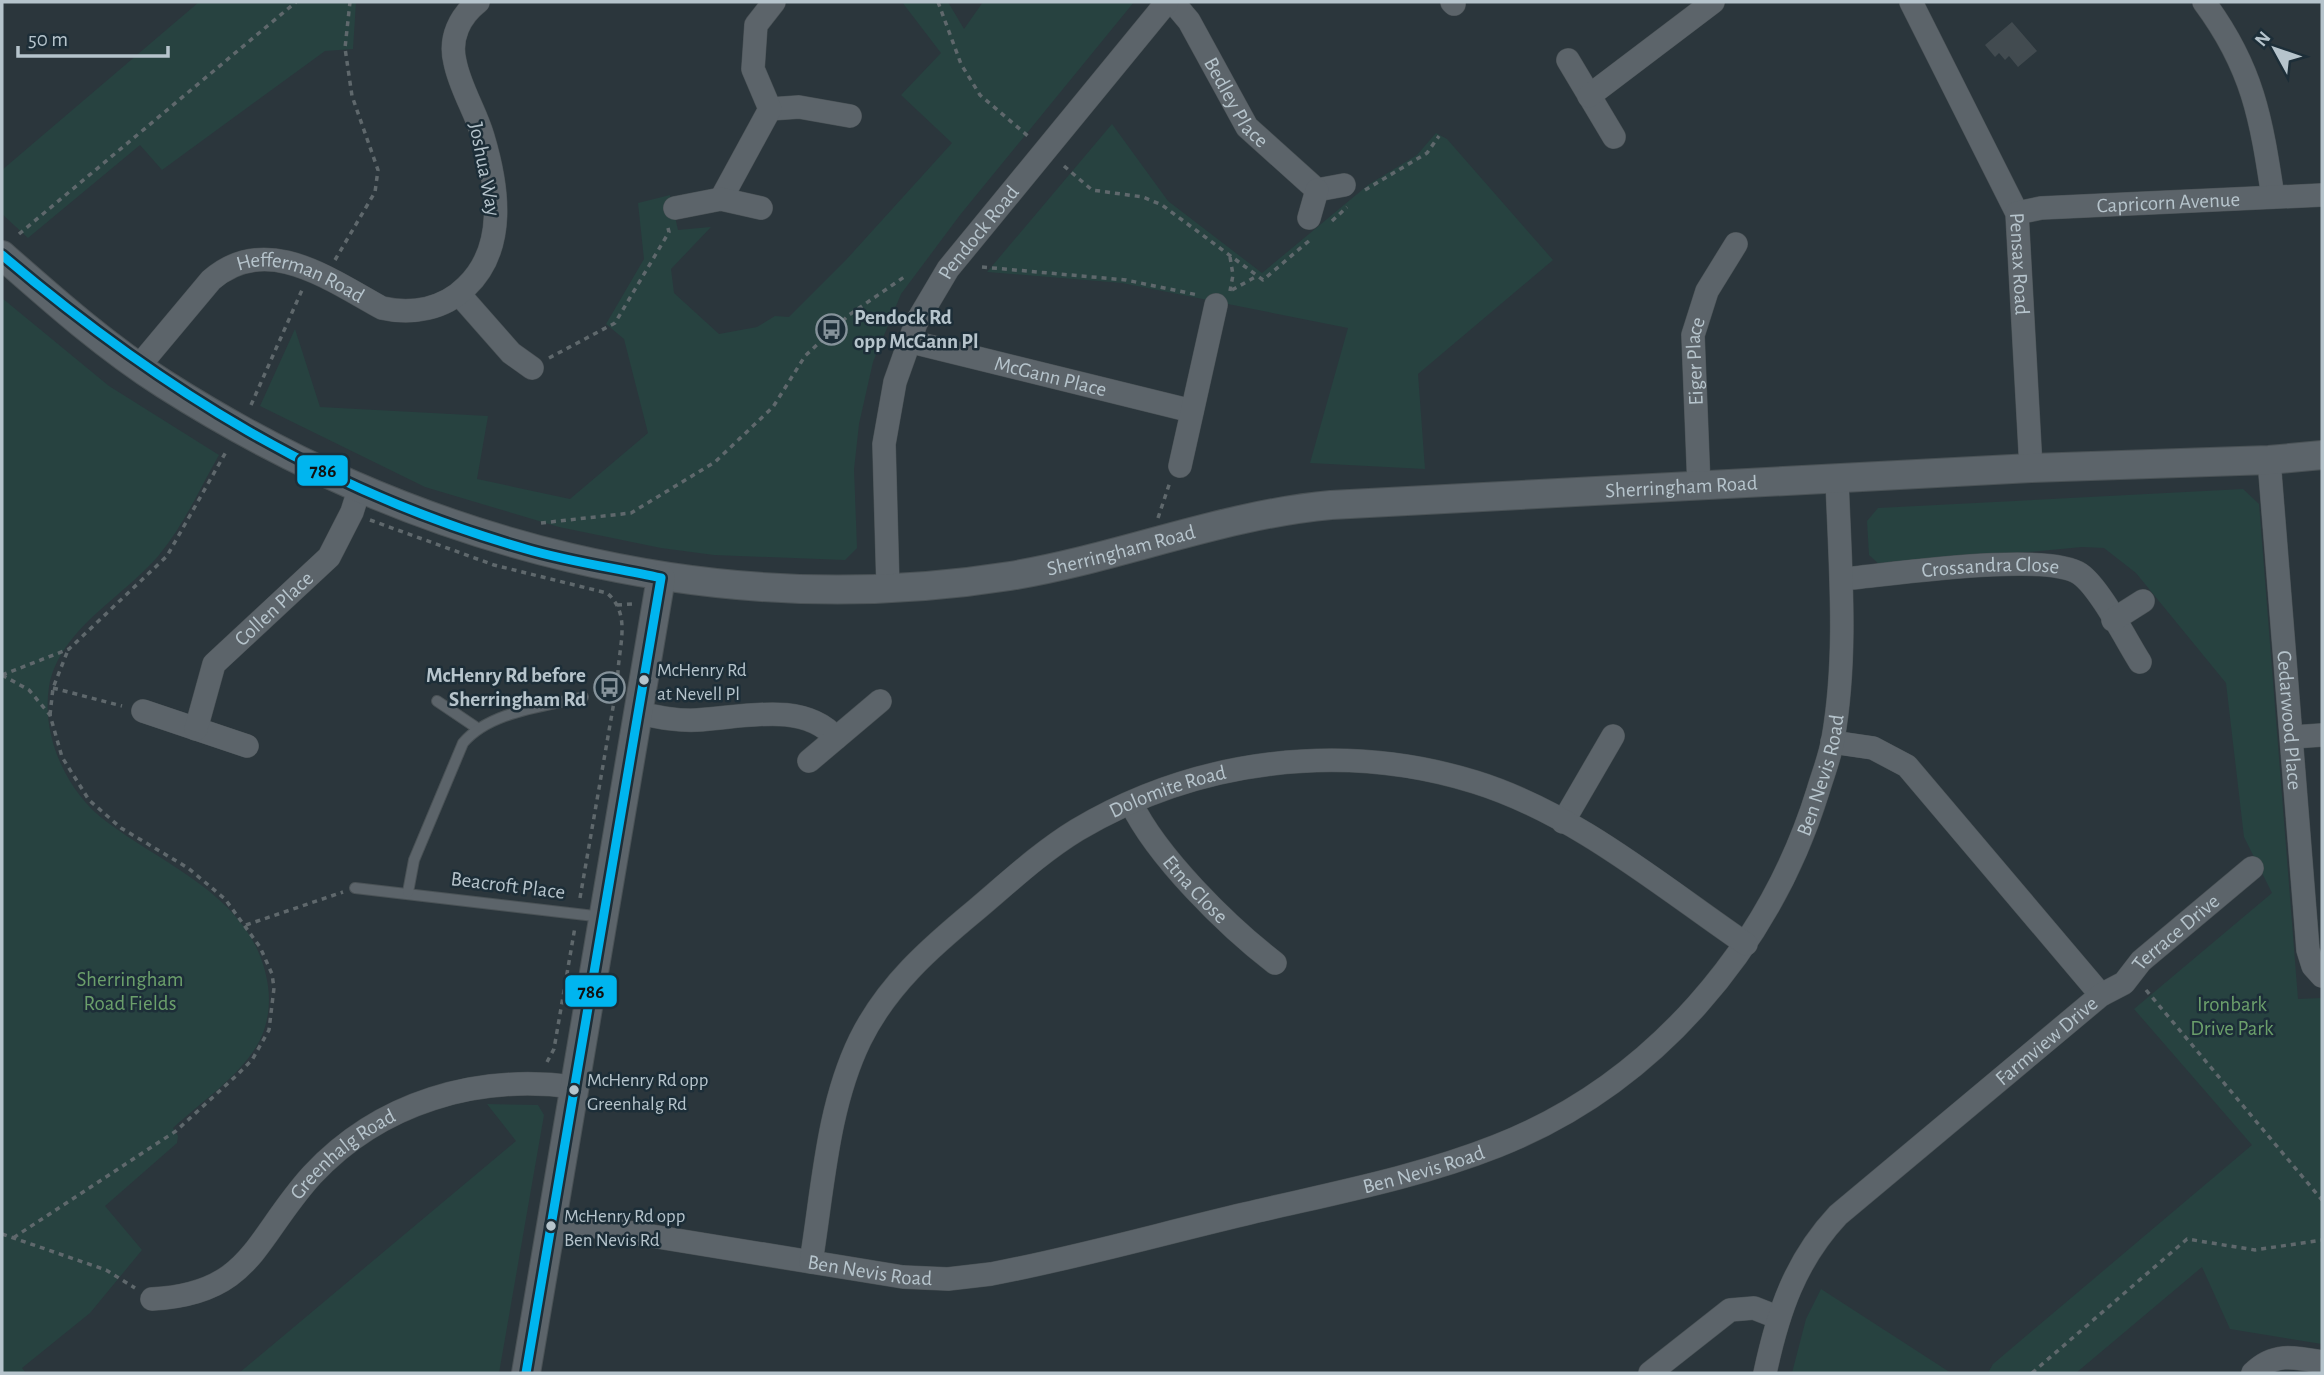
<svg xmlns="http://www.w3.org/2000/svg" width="2324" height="1375" viewBox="0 0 2324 1375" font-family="'Alegreya Sans',sans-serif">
	<rect width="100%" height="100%" fill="#2b363c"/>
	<g fill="#274240">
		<polygon points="199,2 356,2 353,49 325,51 162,170 140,145 28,238 2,214 2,170"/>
		<polygon points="902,2 948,2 964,29 983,2 1134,2 960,215 901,294 873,362 859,424 854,469 857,548 845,560 714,555 661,548 559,527 425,487 260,406 295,329 320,407 488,416 477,479 570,499 648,433 624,339 606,324 644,259 638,203 670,195 678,230 711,227 671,269 674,293 719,334 757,327 775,316 789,317 845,261 952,143 901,95 941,53"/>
		<polygon points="1112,124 1168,201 1262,273 1368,185 1417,155 1436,133 1447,139 1553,260 1418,374 1425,469 1310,463 1348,328 1122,283 987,272"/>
		<path d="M2 298 109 386 219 455C200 488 184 525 159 555 124 597 59 629 49 687 41 736 67 793 107 822 168 868 256 899 268 986 271 1007 267 1030 256 1047 236 1079 200 1103 173 1128L178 1136 177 1143 105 1206 142 1250 90 1313 22 1368 26 1373H2Z"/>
		<polygon points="2243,489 2259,504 2298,999 2322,998 2322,1344 2230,1329 2202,1267 2076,1373 1988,1373 1993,1364 2252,1145 2134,1009 2272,893 2244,837 2226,683 2136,573 2104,548 2082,547 1881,566 1869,555 1867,521 1878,508"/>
		<polygon points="487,1104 538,1105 544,1115 499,1373 239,1373 516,1141"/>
		<polygon points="1821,1289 1951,1373 1792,1373 1806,1319"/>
	</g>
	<polygon fill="#424b50" points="2012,22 2037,51 2018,67 2009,56 2005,60 1999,53 1995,57 1985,45"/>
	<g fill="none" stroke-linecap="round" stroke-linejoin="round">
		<defs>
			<g id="service">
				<polyline points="437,701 477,728"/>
				<polyline points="355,888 603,917"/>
				<path d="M408 892 414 860 463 743C490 711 544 707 583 697"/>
			</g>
			<g id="minor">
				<path id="s1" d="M1173 2 1189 21 1247 127 1317 190 1344 185"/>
				<polyline points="1452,2 1454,4"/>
				<path id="s2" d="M1911 2 2017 213 2031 468"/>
				<path d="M2204 2C2253 68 2261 118 2273 197"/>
				<polyline points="1568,60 1614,137"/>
				<polyline points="1589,96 1713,2"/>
				<polyline points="770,109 799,107 850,116"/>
				<polyline points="721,199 770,109 753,69 756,25 774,2"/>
				<polyline points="675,208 721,199 761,208"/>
				<path id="s3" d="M2017 213 2041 208 2322 195"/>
				<polyline points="1309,218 1317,190"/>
				<polyline points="459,294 511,353 532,368"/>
				<path id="s4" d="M908 341 1192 411"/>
				<path id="s5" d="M139 366 211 280C266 232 329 279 382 308 412 315 444 309 466 287 507 248 498 187 483 137 476 112 460 88 455 62 449 38 460 16 478 2"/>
				<path id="s6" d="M2269 460 2308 950 2313 966 2322 976"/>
				<polyline points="1180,466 1216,305"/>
				<path id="s7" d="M1699 487 1693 335 1707 291 1736 244"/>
				<path id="s8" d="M1842 579C1888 575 2047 551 2080 574 2100 588 2126 640 2140 662"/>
				<path id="s9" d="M888 588 884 444 895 382 916 323 948 269 1167 2"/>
				<polyline points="2113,620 2143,601"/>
				<polyline points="143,711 247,746"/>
				<path d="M638 713C658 717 677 721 697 720 741 718 803 700 836 738"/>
				<path id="s10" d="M196 729 214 664 329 557 352 512 359 490"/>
				<polyline points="2293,737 2322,735"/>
				<polyline points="1832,742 1873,748 1907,766 2101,995"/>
				<polyline points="809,761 880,701"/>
				<path id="s11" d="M1131 803C1157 857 1227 926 1275 963"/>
				<polyline points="1563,822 1613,736"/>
				<path id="s12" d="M554 1220 903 1277 948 1279 991 1274C1076 1258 1160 1234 1245 1214 1329 1194 1416 1178 1497 1146 1652 1085 1769 949 1818 791 1823 774 1830 757 1833 739 1848 653 1840 565 1837 479"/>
				<path id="s13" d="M811 1262C823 1189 827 1108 860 1040 887 985 931 947 977 909 1010 881 1041 852 1077 830 1196 759 1342 741 1475 782 1575 813 1661 886 1746 944"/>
				<path id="s14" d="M152 1299C252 1294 254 1239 312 1175 380 1102 477 1074 574 1087"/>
				<polyline points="1650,1373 1730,1310 1754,1308 1777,1317"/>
				<path id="s15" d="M1765 1373C1778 1312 1795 1261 1838 1215L2101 995 2124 983 2141 961 2252 868"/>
				<path d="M2253 1373C2274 1352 2295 1357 2322 1362"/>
			</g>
			<g id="tertiary">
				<path id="s16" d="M2 255C53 300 106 347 164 384 415 544 713 623 1010 576 1119 558 1221 515 1331 505L2031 468 2269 460 2322 455"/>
				<polyline points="526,1373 661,578"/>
			</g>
		</defs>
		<use href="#service" stroke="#4a5256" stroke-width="12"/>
		<use href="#minor" stroke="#4a5256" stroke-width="24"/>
		<use href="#tertiary" stroke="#4a5256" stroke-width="30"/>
		<g stroke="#5f686c" stroke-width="3.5" stroke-dasharray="5 5" stroke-linecap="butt">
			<polyline points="938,2 961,64 980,95 1029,137"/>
			<polyline points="1064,166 1092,190 1143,197 1162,205 1263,280 1310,240"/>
			<polyline points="1365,190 1427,153 1439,136"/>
			<polyline points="1332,221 1347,207"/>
			<polyline points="19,234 296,2"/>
			<polyline points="1230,257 1233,275 1230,291"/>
			<polyline points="335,260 375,192 378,170 352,96 345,48 350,2"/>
			<polyline points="982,267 1126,280 1198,295"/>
			<polyline points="1232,290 1257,276"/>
			<polyline points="549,358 615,323 669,232 668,228"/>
			<polyline points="251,405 302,290"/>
			<polyline points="1158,518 1170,482"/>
			<path d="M370 520 494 565 607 593C634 616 616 652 618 682"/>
			<polyline points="541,523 631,513 715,462 773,407 805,356 849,315 907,275"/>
			<polyline points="617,605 632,604"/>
			<polyline points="2,675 29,690 50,715 62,757 89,800 121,828 188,868 225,899 260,947 272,974 274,988 269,1030 252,1060 237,1075 176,1131 13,1238"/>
			<polyline points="2,675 69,649 167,556 227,450"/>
			<polyline points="53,688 122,706"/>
			<polyline points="50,715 53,688 68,650"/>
			<polyline points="580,898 615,696"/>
			<polyline points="246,925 343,892"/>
			<polyline points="2146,990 2322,1200"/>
			<polyline points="547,1062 554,1049 575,927"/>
			<polyline points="2,1234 106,1270 135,1288"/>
			<polyline points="2032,1373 2187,1239 2255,1250 2322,1240"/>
		</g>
		<use href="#service" stroke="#5c646a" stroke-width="10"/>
		<use href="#minor" stroke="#5c646a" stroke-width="23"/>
		<use href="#tertiary" stroke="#5c646a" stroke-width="28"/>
		<defs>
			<path id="bus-1" d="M2 255C160 389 325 492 526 549 570 562 616 568 661 578L526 1373"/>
		</defs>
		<use href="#bus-1" stroke="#1d2e38" stroke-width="14"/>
		<use href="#bus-1" stroke="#00b5ef" stroke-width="9"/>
	</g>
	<defs>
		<symbol id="bus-ring" viewBox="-11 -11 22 22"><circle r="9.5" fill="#1d2e38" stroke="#85929a" stroke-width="1.5"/><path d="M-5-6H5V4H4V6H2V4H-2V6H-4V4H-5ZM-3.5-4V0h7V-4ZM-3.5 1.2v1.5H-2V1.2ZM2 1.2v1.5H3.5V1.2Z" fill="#85929a"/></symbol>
	</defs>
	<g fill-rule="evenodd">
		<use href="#bus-ring" x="814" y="312" width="35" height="35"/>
		<use href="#bus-ring" x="592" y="670" width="35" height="35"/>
	</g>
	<g fill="#b6c4cc" stroke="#1d2e38" stroke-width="2.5">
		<circle cx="644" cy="680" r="6"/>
		<circle cx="574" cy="1090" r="6"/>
		<circle cx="551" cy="1226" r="6"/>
	</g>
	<g text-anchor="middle" stroke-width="5" stroke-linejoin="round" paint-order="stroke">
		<g font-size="19" fill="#b6c4cc" stroke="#1d2e38" text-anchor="start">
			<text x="657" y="676">McHenry Rd<tspan x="657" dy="24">at Nevell Pl</tspan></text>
			<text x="587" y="1086">McHenry Rd opp<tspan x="587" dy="24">Greenhalg Rd</tspan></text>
			<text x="564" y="1222">McHenry Rd opp<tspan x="564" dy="24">Ben Nevis Rd</tspan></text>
		</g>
		<g font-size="21" fill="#b6c4cc" stroke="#1d2e38">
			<text dy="7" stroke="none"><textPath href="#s1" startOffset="119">Bedley Place</textPath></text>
			<text transform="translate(485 169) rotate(79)" y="7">Joshua Way</text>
			<text dy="7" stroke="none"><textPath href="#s3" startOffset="152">Capricorn Avenue</textPath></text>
			<text dy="7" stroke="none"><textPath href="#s9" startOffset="380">Pendock Road</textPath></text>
			<text dy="7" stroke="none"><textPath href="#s2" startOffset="287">Pensax Road</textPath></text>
			<text dy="7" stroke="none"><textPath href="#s5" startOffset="210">Hefferman Road</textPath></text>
			<text dy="7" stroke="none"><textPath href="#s7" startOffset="126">Eiger Place</textPath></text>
			<text dy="7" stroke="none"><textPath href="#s4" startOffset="147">McGann Place</textPath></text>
			<text dy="7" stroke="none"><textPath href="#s16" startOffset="1774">Sherringham Road</textPath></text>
			<text dy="7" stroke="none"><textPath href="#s16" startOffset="1208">Sherringham Road</textPath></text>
			<text dy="7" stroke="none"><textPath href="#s8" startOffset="149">Crossandra Close</textPath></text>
			<text dy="7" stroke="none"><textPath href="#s10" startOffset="149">Collen Place</textPath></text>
			<text dy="7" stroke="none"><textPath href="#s6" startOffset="261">Cedarwood Place</textPath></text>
			<text dy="7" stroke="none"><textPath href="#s12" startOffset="1475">Ben Nevis Road</textPath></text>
			<text dy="7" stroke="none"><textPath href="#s13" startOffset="632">Dolomite Road</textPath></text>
			<text transform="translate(508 885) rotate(7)" y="7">Beacroft Place</text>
			<text dy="7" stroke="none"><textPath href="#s11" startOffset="108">Etna Close</textPath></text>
			<text dy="7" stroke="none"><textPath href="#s15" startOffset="618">Terrace Drive</textPath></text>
			<text dy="7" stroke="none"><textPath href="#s15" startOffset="448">Farmview Drive</textPath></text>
			<text dy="7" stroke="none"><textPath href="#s14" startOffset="250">Greenhalg Road</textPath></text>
			<text dy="7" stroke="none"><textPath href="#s12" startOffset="887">Ben Nevis Road</textPath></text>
			<text dy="7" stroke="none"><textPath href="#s12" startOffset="320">Ben Nevis Road</textPath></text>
		</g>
		<g font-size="21" font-weight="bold" fill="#b6c4cc" stroke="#1d2e38" text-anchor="start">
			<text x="854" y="324">Pendock Rd<tspan x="854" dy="24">opp McGann Pl</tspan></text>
			<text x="586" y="682" text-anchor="end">McHenry Rd before<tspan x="586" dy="24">Sherringham Rd</tspan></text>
		</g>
		<g font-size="21" fill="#6b9f6b" stroke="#1d2e38">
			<text x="130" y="986">Sherringham<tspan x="130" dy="24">Road Fields</tspan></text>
			<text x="2232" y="1011">Ironbark<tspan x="2232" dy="24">Drive Park</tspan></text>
		</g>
	</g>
	<g stroke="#1d2e38" stroke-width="2.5">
		<rect x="296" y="454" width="53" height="33" rx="7" fill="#00b5ef"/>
		<rect x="564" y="974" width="54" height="34" rx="7" fill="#00b5ef"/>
	</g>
	<g font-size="19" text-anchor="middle" font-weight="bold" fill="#111">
		<text x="323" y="477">786</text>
		<text x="591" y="998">786</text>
	</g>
	<rect width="2324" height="1375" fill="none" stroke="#b6c4cc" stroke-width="7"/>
	<g transform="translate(2275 49) rotate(310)" stroke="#1d2e38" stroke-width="5" paint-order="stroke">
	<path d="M0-5L12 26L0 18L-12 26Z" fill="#b6c4cc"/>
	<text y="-10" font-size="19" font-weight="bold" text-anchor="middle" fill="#b6c4cc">N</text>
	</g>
	<path d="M18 46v10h150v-10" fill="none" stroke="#b6c4cc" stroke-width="3.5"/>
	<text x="28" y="46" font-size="21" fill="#b6c4cc" stroke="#1d2e38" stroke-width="5" paint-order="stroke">50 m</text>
</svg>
